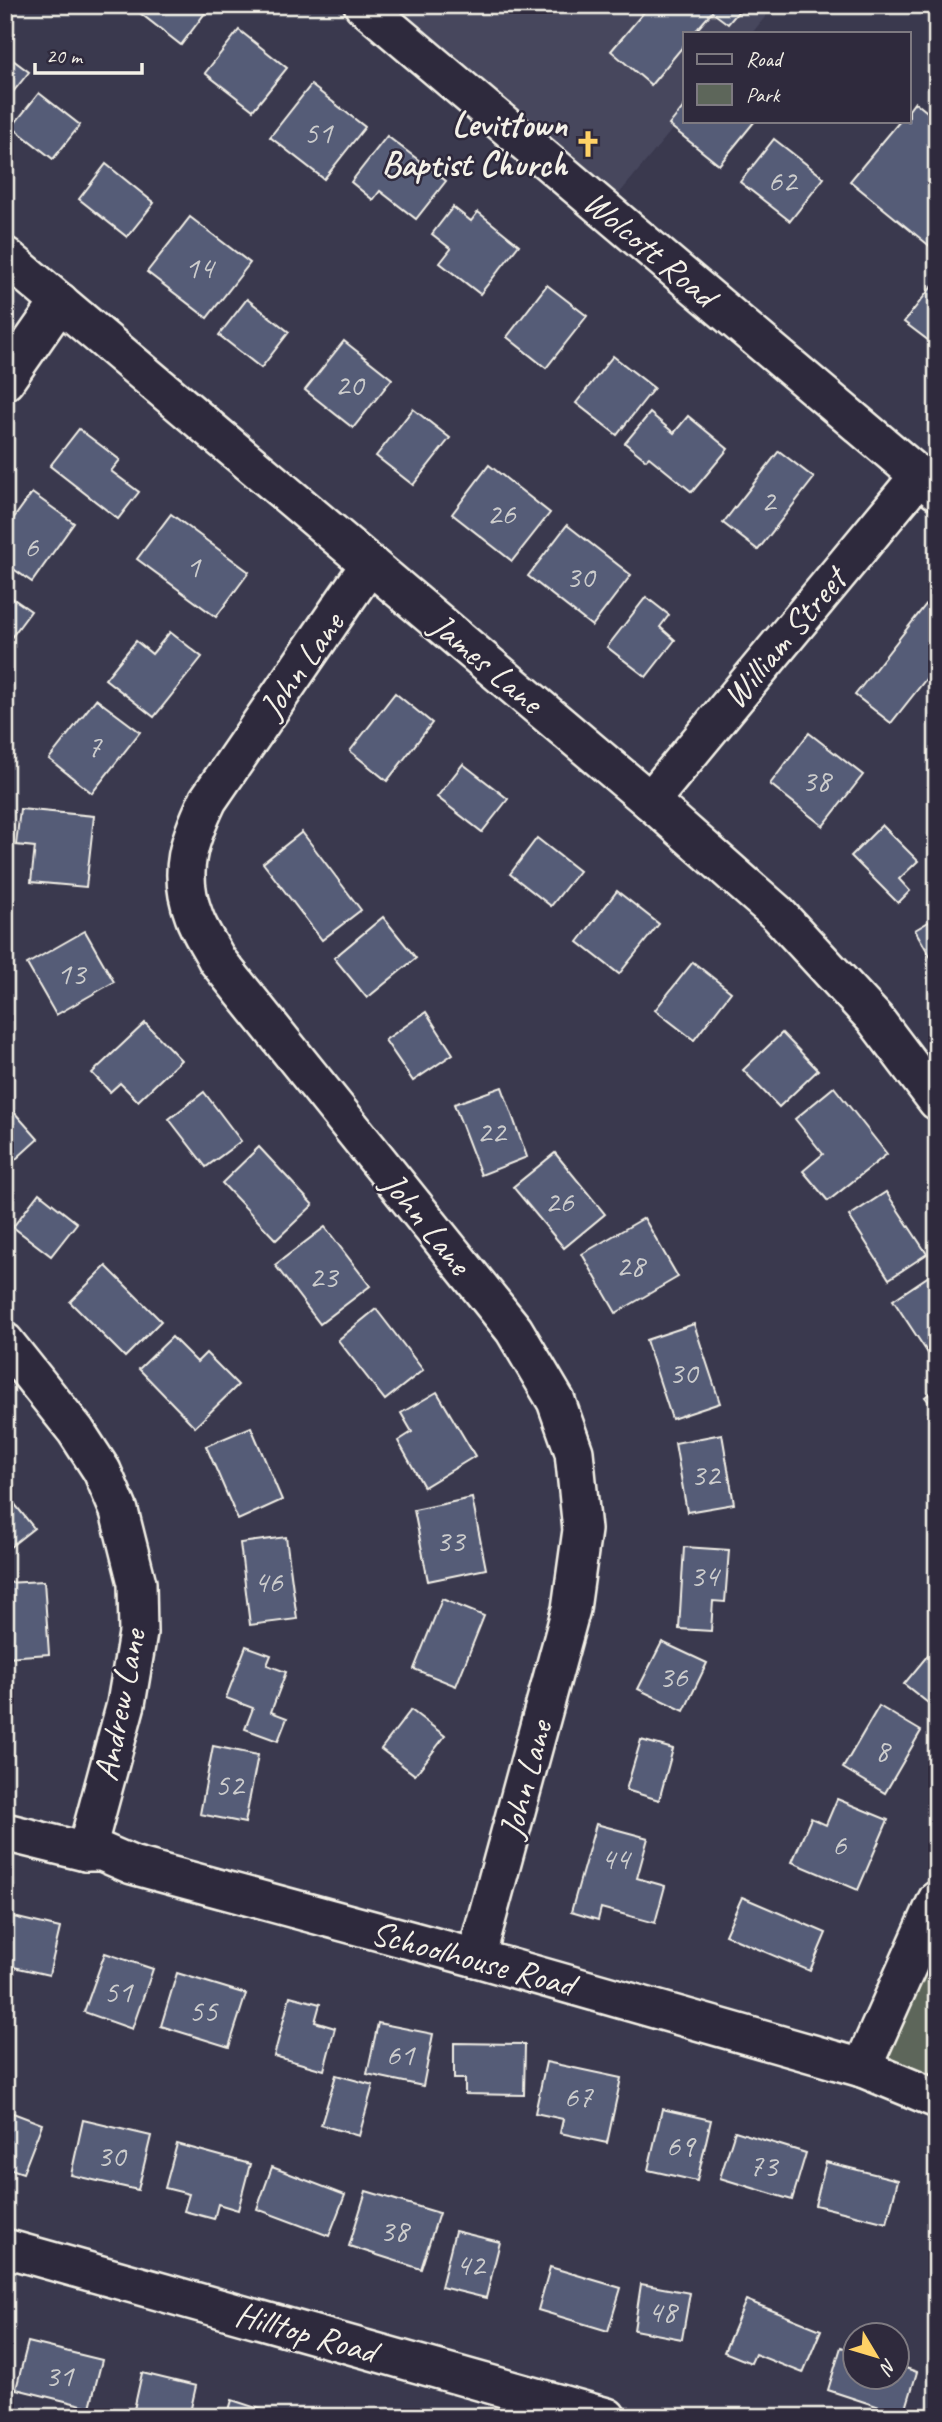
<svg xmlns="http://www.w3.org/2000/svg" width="942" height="2422" viewBox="0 0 942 2422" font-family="Caveat,sans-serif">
	<rect width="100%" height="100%" fill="#3a394e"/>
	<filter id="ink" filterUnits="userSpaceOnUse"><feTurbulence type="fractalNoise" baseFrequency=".0143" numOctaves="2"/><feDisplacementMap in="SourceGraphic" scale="14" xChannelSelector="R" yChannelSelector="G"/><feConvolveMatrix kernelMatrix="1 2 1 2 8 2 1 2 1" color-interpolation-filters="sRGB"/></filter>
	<g filter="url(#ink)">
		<polygon fill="#46465d" points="388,5 775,5 752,33 685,33 685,114 614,200"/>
		<polygon fill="#5d665a" stroke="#a8aca1" stroke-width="2" points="937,1908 937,2098 870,2069"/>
		<g fill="#555b77" stroke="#f4f1e8" stroke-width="2">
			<polygon points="146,5 211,5 181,45 140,13"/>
			<polygon points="650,5 744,5 728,24 712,12 694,33 685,33 685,44 651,85 611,51"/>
			<polygon points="239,30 287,68 253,110 205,73"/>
			<polygon points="5,54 29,72 5,102"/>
			<polygon points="311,85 365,127 324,179 270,137"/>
			<polygon points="39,93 80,125 53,159 12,127"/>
			<polygon points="915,102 937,120 937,252 850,181 900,121 909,121 909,110"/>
			<polygon points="685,105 685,121 755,121 719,165 669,125"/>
			<polygon points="387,136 446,181 416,219 380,191 373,200 351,182"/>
			<polygon points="774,139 824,178 790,221 740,182"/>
			<polygon points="106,164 154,203 127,237 79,199"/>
			<polygon points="453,207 471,221 478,212 519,245 480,294 440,263 451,249 432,234"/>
			<polygon points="190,217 250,263 207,318 147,272"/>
			<polygon points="937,280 937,347 904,322"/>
			<polygon points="547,285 587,316 546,368 507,337"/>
			<polygon points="247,299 289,332 261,368 219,335"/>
			<polygon points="344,341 392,379 353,428 305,390"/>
			<polygon points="613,356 654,388 617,435 576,403"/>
			<polygon points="413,409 450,438 413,485 376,456"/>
			<polygon points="650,413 674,433 688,416 728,449 692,492 649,457 646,460 625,443"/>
			<polygon points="79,429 120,460 111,471 139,492 118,519 50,466"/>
			<polygon points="779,451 814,478 758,550 723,523"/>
			<polygon points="489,465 550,513 512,561 452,514"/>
			<polygon points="32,493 74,523 32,582 5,563 5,530"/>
			<polygon points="171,514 249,572 216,617 137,559"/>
			<polygon points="567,525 631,575 592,626 528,576"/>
			<polygon points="5,593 31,611 5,646"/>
			<polygon points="646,597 669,615 660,627 675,640 646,677 607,647"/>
			<polygon points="931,598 937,603 937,665 891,723 855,695"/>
			<polygon points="170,632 202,657 154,717 105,679 136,641 152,654"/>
			<polygon points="395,693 432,723 387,781 350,751"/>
			<polygon points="96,699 140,732 92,793 49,759"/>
			<polygon points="809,733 863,775 823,826 770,784"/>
			<polygon points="463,764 508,799 482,832 437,797"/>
			<polygon points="20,809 94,816 86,887 31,882 35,847 16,845"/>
			<polygon points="882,825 918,861 899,879 910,891 898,903 851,856"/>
			<polygon points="302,832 361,910 322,940 263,863"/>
			<polygon points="537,838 579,871 551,906 510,874"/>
			<polygon points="617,891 659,924 619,974 578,942"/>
			<polygon points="383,917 416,958 367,998 334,958"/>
			<polygon points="937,917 937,968 915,930"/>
			<polygon points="85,931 114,982 56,1015 27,964"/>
			<polygon points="693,962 731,992 694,1040 655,1010"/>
			<polygon points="426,1012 453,1054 413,1081 385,1040"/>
			<polygon points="145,1023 181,1060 138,1101 120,1083 110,1092 92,1073"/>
			<polygon points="782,1033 818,1070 779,1107 743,1070"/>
			<polygon points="502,1087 527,1157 481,1175 454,1104"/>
			<polygon points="834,1087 887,1154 828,1201 803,1171 823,1154 795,1119"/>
			<polygon points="204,1092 241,1141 206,1167 169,1119"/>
			<polygon points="5,1102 38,1139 5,1169"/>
			<polygon points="259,1147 313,1205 276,1240 222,1183"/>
			<polygon points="555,1153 605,1214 564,1248 513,1187"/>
			<polygon points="886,1192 927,1254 889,1279 849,1216"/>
			<polygon points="39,1193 77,1223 51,1256 13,1227"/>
			<polygon points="644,1218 678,1277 616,1313 582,1254"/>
			<polygon points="325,1227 370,1286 320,1324 275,1265"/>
			<polygon points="106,1266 161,1321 125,1357 70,1302"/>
			<polygon points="929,1276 937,1288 937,1362 935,1364 893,1300"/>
			<polygon points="376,1309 423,1370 385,1400 338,1340"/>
			<polygon points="694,1324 720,1403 672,1419 646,1340"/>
			<polygon points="172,1337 197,1362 206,1353 238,1385 195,1427 139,1369"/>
			<polygon points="937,1388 937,1412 925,1397"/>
			<polygon points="437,1392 475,1456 424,1487 398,1441 412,1432 401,1413"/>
			<polygon points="251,1427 282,1500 238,1520 206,1446"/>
			<polygon points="722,1434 734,1504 687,1512 675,1443"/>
			<polygon points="5,1492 34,1528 5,1551"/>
			<polygon points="472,1498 486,1569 428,1581 414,1510"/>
			<polygon points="286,1537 297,1619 250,1625 240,1543"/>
			<polygon points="684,1547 729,1550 725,1602 713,1601 711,1631 679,1629"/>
			<polygon points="44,1581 49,1654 7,1657 5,1583"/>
			<polygon points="442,1599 484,1616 456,1686 414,1669"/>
			<polygon points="662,1642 707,1663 684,1711 638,1689"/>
			<polygon points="937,1644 937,1710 904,1684"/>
			<polygon points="246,1646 271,1655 267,1665 286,1672 271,1712 287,1718 278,1741 245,1729 253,1708 226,1698"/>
			<polygon points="879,1706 921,1731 885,1793 843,1768"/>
			<polygon points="411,1710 445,1736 415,1775 381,1749"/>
			<polygon points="641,1740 673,1749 659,1800 626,1790"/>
			<polygon points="213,1746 258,1755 245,1823 200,1814"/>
			<polygon points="837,1799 888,1820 858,1890 792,1862 811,1818 826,1825"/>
			<polygon points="596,1824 648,1838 637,1878 665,1886 655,1923 601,1908 598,1920 571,1912"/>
			<polygon points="742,1897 826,1933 810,1971 725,1935"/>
			<polygon points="5,1915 60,1928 49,1975 5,1965"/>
			<polygon points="105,1953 153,1969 132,2029 84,2012"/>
			<polygon points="177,1973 246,1994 229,2047 161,2026"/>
			<polygon points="290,1996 320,2004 315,2022 335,2028 324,2070 274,2056"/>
			<polygon points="378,2023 433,2034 423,2086 367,2074"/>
			<polygon points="454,2043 525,2044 524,2095 465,2094 465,2079 454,2079"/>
			<polygon points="546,2062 621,2078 607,2143 560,2133 563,2119 535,2113"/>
			<polygon points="336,2075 373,2085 359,2136 321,2125"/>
			<polygon points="662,2109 711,2120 697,2181 648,2170"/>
			<polygon points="5,2110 42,2124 23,2173 5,2167"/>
			<polygon points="83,2120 151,2136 138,2190 71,2175"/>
			<polygon points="735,2131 806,2153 792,2200 720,2178"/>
			<polygon points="177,2144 250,2164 238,2210 218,2204 214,2219 184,2211 189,2194 165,2188"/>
			<polygon points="826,2162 898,2180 887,2223 815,2205"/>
			<polygon points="272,2167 345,2195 329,2236 257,2209"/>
			<polygon points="366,2191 439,2213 421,2269 349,2246"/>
			<polygon points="455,2231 500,2242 486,2298 441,2287"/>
			<polygon points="550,2267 621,2288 608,2331 538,2310"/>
			<polygon points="641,2284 690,2293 682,2339 634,2330"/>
			<polygon points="746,2300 821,2330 803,2373 755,2354 751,2363 724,2352"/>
			<polygon points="28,2342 102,2360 90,2407 16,2389"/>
			<polygon points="841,2347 855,2352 855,2376 897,2376 897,2365 917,2372 904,2415 828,2390"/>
			<polygon points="142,2373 196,2386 189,2417 143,2417 133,2414"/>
			<polygon points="232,2400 284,2417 227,2417"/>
		</g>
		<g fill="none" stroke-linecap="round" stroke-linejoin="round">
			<defs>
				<g id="street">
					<polyline points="363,5 937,491"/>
					<polyline points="5,256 650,801 777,913 875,1019 937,1101"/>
					<polyline points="5,381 60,302"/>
					<path d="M370 564 208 800C189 840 177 872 194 916 199 931 210 946 217 960L514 1330 556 1401 574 1452 582 1530 571 1609 476 1958"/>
					<polyline points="650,801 919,476"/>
					<polyline points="5,1342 76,1431 102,1471 119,1511 137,1583 138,1633 126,1704 86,1852"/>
					<polyline points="5,1832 86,1852 102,1852 132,1865 476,1958 862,2068 937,2099"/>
					<polyline points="862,2068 937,1900"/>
					<polyline points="5,2248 607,2417"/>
				</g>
			</defs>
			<use href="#street" stroke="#f4f1e8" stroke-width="42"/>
			<use href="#street" stroke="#2f2a3d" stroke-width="37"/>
		</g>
	</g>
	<defs>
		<symbol id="church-bare" viewBox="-9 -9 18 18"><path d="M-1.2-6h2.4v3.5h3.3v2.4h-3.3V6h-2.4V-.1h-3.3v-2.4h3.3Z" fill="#ffd166" stroke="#2f2a3d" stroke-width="2.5" paint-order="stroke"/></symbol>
	</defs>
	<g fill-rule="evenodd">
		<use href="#church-bare" x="569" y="125" width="38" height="38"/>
	</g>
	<g text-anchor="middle" stroke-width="5" stroke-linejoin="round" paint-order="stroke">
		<g font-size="32" fill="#ccc">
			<text x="318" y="143">51</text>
			<text x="782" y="191">62</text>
			<text x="199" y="278">14</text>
			<text x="349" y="395">20</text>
			<text x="768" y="511">2</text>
			<text x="501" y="524">26</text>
			<text x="31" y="557">6</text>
			<text x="193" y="577">1</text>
			<text x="580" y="587">30</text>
			<text x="94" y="757">7</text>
			<text x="816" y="791">38</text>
			<text x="71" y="984">13</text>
			<text x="491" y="1142">22</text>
			<text x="559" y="1212">26</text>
			<text x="630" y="1276">28</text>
			<text x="323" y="1287">23</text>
			<text x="683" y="1383">30</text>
			<text x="705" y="1485">32</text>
			<text x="450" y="1551">33</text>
			<text x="704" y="1586">34</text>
			<text x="268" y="1592">46</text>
			<text x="673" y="1687">36</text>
			<text x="882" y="1761">8</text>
			<text x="229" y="1795">52</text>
			<text x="839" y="1855">6</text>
			<text x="615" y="1869">44</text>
			<text x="118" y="2002">51</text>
			<text x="203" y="2021">55</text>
			<text x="400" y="2065">61</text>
			<text x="578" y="2107">67</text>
			<text x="680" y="2156">69</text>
			<text x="111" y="2166">30</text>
			<text x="763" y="2176">73</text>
			<text x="394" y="2241">38</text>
			<text x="470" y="2275">42</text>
			<text x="662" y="2322">48</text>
			<text x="59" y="2386">31</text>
		</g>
		<g font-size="35" font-weight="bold" fill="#f4f1e8" stroke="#2f2a3d" text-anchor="end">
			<text x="567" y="136">Levittown<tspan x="567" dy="40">Baptist Church</tspan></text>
		</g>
		<g font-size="35" fill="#f4f1e8" stroke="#2f2a3d">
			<text transform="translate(650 248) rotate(40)" y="12">Wolcott Road</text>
			<text transform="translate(784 638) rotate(-50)" y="12">William Street</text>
			<text transform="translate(487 663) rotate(40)" y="12">James Lane</text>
			<text transform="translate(301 665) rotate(-55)" y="12">John Lane</text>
			<text transform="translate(427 1223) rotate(51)" y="12">John Lane</text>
			<text transform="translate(119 1705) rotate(-79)" y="12">Andrew Lane</text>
			<text transform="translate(525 1779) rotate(-75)" y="12">John Lane</text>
			<text transform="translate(473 1958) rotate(15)" y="12">Schoolhouse Road</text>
			<text transform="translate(306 2332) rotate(16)" y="12">Hilltop Road</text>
		</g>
	</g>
	<rect width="942" height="2422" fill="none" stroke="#2f2a3d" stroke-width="28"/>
	<rect x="14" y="14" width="914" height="2394" fill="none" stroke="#f4f1e8" stroke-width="2.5" filter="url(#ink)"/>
	<rect x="683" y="32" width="228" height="91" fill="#2f2a3d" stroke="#7e7a81" stroke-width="2"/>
	<rect x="697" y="54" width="35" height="10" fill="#2f2a3d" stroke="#7e7a81" stroke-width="2"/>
	<text x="746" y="66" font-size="21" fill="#f4f1e8">Road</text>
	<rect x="697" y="84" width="35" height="21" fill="#5d665a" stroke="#7e7a81" stroke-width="2"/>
	<text x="746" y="102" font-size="21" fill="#f4f1e8">Park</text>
	<g transform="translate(876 2356) rotate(128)"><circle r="33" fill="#2f2a3d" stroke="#7e7a81" stroke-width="2"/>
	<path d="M0-5L12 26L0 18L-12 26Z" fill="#ffd166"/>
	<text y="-10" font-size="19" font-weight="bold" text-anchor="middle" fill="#f4f1e8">N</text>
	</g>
	<path d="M35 63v10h107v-10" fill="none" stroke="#f4f1e8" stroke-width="3.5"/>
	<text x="46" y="63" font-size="21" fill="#f4f1e8" stroke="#2f2a3d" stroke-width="5" paint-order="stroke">20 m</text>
</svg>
